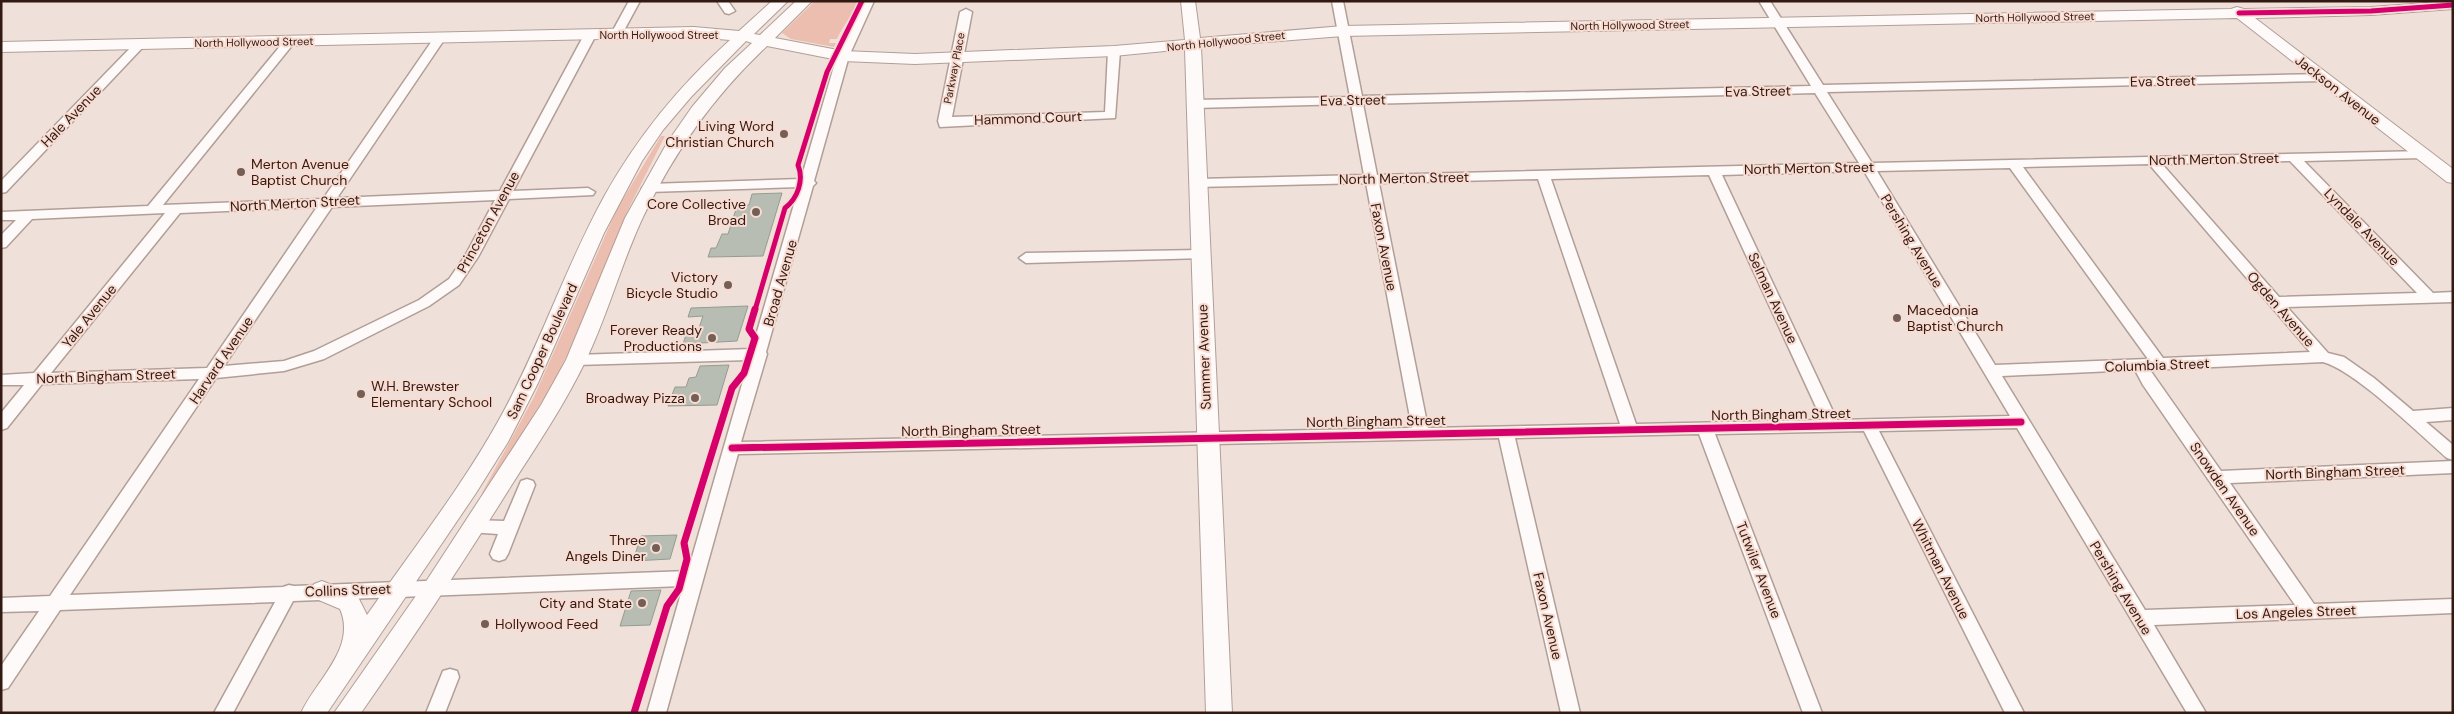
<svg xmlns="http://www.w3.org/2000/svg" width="2454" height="714" viewBox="0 0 2454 714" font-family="'DM Sans',sans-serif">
	<rect width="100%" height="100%" fill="#f0e0da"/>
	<g fill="#ecbeaf">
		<path d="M815 1H857C853 16 843 25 837 39H830L829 43H836L834 47 791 39 782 33Z"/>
		<polygon points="661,136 665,136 627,212 581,325 556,378 487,493 482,493 534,397 617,209"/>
	</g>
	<g fill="#b8bdb4" stroke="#969c92">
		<polygon points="782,193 763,256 708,257 711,248 716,248 722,234 728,234 737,206 749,205 752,194"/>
		<polygon points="748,306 737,341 683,344 686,335 697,334 703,316 688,317 691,308"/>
		<polygon points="729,365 717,405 668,406 675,387 686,387 689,378 696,377 700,366"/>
		<polygon points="677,535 670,559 633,561 641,536"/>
		<polygon points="661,590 650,625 620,626 631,591"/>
	</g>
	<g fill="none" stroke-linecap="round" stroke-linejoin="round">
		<defs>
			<g id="minor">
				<polygon points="629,1 640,1 621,36 613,36 611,34"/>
				<polygon points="717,1 728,1 735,11 729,14 725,13"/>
				<path d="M863 1H874L849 56 814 181 816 183 813 186 766 352 767 354 741 442 1412 428 1366 183 1197 187 1190 183 1197 179 1364 175 1351 104 1194 108 1188 104 1194 100 1350 97 1332 1H1343L1362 96 1811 86 1759 1H1770L1823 85 2326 74 2328 77 2322 81 1827 92 1872 163 2426 151 2427 154 2426 157 2421 158 2304 161 2433 293 2453 292V302L2287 307 2328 353 2344 357 2374 378 2413 411 2453 408V420L2426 422 2453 445V460L2447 458C2419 434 2356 371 2323 362L2150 370 2221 471 2453 461V473L2230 483 2314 604 2453 599V613L2154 625 2206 713H2187L2017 428 1879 431 2024 713H2005L1864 431 1715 434 1822 713H1803L1699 434 1515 438 1580 713H1561L1499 438 738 454 666 713H647L683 586 293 601 233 713H214L275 602 60 610 8 688 1 690V666L39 611 1 612V598L50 596 199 379 42 384 7 428 1 430V413L24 385H1V375L34 373 165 213 32 219 6 247 1 248V235L16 220H1V212L148 206 286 39 290 38 296 41 294 43 163 205 323 199 436 35 440 34 446 37 337 198 500 191 584 35 586 33H594L596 35 513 191 588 188 595 192 593 195 509 199 478 257 459 285 429 306 324 359 284 371 216 378 70 595 283 587 289 585 294 586 688 571 749 360 576 365 571 364 568 360 571 356 576 355 752 349 799 187 649 192 642 188 649 184 801 179 837 56ZM1815 93 1859 163 1377 175 1363 104ZM2290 161 2417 293 2279 297 2162 164ZM2149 164 2310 352 2163 358 2023 167ZM2010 168 2148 359 1995 365 1877 171ZM1864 171 2010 416 1837 420 1722 175ZM1709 175 1822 420 1636 424 1551 179ZM1538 179 1620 424 1428 428 1379 183ZM495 200 465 256 449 279 419 300 314 351 284 361 224 366 332 207ZM317 207 207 368 51 373 180 213ZM2135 370 2143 385 2295 605 2145 610 2002 376Z"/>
				<polygon points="966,9 972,12 952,117 1105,112 1108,51 1114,48 1120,51 1115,118 940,127 938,121 960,12"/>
				<polygon points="140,41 146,44 144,46 6,192 1,193 1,181 136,42"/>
				<polygon points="1200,250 1207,255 1205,258 1026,263 1019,258 1026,253"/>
				<polygon points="527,479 533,481 535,485 508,554 505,559 499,561 493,559 490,554 498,534 468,532 466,527 468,522 474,520 504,521 521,481"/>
				<polygon points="450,669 457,671 459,677 445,713 426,713 443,671"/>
			</g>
			<path id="major" d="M772 1H788L754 34 760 35 796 1H812L775 38 843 51 915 54 1114 46 1185 40 1181 1H1195L1200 38 1343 26 2231 9 2237 7 2244 9 2371 7 2453 1V9L2371 15 2255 18 2453 169V183L2447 182 2237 18 1343 36 1201 47 1232 713H1206L1185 49 1114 56 915 64 843 61 767 46C713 97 675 151 643 217 621 264 608 314 586 360 565 404 537 445 511 486 463 563 413 638 361 713H334L427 580 541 405 566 360 625 218 667 143 692 107 725 68 752 43 746 41 691 97 663 130 642 161 604 233 538 383 508 442 476 493 327 713H301C316 680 357 648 340 609L314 598 310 591 314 584 322 581 357 595 367 615C412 550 462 487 500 418 540 346 565 267 605 195 638 136 680 85 730 40L694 37 1 52V42L694 27 739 31Z"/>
		</defs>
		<use href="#minor" stroke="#b19f97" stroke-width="3"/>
		<use href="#major" stroke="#b19f97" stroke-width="2"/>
		<use href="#minor" fill="#fdfaf9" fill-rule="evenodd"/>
		<use href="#major" fill="#fdfaf9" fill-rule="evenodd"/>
		<defs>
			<g id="cycleway-far1">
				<polyline points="2239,13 2371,11 2453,5"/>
				<path d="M755 310 785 208C798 198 804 180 798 165L827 72 862 1"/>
			</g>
			<g id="cycleway">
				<polyline points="732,448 2021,422"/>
				<polyline points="634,713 667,606 679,589 687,559 684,543 732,388 744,373 755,338 749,329 755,309"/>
			</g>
		</defs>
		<use href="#cycleway-far1" stroke="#f8dcd2" stroke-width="8"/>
		<use href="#cycleway" stroke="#f8dcd2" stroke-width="10"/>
		<use href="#cycleway-far1" stroke="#d6006c" stroke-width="5"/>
		<use href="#cycleway" stroke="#d6006c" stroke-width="7"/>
	</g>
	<g fill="#745f57" stroke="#f8dcd2" stroke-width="2">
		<circle cx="784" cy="134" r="5"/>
		<circle cx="241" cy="172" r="5"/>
		<circle cx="756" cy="212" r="5"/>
		<circle cx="728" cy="285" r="5"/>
		<circle cx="1897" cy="318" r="5"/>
		<circle cx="712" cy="338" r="5"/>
		<circle cx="361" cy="394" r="5"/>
		<circle cx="695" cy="398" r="5"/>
		<circle cx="656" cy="548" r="5"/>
		<circle cx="642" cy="603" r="5"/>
		<circle cx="485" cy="624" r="5"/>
	</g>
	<g text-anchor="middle" stroke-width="4" stroke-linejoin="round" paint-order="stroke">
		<g font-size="11" fill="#321911" stroke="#f8dcd2">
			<text transform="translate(2035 17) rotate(-1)" y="4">North Hollywood Street</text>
			<text transform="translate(1630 25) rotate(-1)" y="4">North Hollywood Street</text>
			<text x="659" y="39">North Hollywood Street</text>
			<text transform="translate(1226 41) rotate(-6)" y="4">North Hollywood Street</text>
			<text transform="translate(254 42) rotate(-1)" y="4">North Hollywood Street</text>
			<text transform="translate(954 68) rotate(-79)" y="4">Parkway Place</text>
		</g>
		<g font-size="14" fill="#321911" stroke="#f8dcd2">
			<text transform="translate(2163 81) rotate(-1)" y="5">Eva Street</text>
			<text transform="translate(2338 90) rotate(38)" y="5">Jackson Avenue</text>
			<text transform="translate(1758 91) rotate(-1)" y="5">Eva Street</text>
			<text transform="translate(1353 100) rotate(-1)" y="5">Eva Street</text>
			<text transform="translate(71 116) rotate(-46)" y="5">Hale Avenue</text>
			<text transform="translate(1028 118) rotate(-2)" y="5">Hammond Court</text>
			<text transform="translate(2214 159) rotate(-1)" y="5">North Merton Street</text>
			<text transform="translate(1809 168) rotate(-1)" y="5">North Merton Street</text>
			<text transform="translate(1404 178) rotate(-1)" y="5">North Merton Street</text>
			<text transform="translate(295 203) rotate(-3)" y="5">North Merton Street</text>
			<text transform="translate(488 222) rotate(-61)" y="5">Princeton Avenue</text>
			<text transform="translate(2362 227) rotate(46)" y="5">Lyndale Avenue</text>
			<text transform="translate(1912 241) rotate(59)" y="5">Pershing Avenue</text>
			<text transform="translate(1384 247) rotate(79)" y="5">Faxon Avenue</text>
			<text transform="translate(780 283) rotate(-74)" y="5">Broad Avenue</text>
			<text transform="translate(1773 298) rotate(65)" y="5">Selman Avenue</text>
			<text transform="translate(2281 309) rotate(49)" y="5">Ogden Avenue</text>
			<text transform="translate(89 316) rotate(-51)" y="5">Yale Avenue</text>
			<text transform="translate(542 351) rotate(-65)" y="5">Sam Cooper Boulevard</text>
			<text transform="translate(1204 357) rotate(-92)" y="5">Summer Avenue</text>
			<text transform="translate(221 360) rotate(-56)" y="5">Harvard Avenue</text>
			<text transform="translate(2157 365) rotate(-2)" y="5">Columbia Street</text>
			<text transform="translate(106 376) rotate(-2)" y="5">North Bingham Street</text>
			<text transform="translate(1781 414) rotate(-1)" y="5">North Bingham Street</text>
			<text transform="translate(1376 421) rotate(-1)" y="5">North Bingham Street</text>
			<text transform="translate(971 430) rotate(-1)" y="5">North Bingham Street</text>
			<text transform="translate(2335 472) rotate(-2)" y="5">North Bingham Street</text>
			<text transform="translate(2225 489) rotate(55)" y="5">Snowden Avenue</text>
			<text transform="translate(1941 569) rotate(63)" y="5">Whitman Avenue</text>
			<text transform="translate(1759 570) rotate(69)" y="5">Tutwiler Avenue</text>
			<text transform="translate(2121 588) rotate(59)" y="5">Pershing Avenue</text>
			<text transform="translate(348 590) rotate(-2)" y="5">Collins Street</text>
			<text transform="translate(2296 612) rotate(-2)" y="5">Los Angeles Street</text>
			<text transform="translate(1548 616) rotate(77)" y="5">Faxon Avenue</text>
		</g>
		<g font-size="14" fill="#321911" stroke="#f8dcd2" text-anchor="end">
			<text x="774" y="131">Living Word<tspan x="774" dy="16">Christian Church</tspan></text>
			<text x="251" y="169" text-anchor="start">Merton Avenue<tspan x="251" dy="16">Baptist Church</tspan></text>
			<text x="746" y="209">Core Collective<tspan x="746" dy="16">Broad</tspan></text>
			<text x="718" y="282">Victory<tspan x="718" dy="16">Bicycle Studio</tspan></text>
			<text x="1907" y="315" text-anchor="start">Macedonia<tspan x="1907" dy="16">Baptist Church</tspan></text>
			<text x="702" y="335">Forever Ready<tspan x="702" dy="16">Productions</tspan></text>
			<text x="371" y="391" text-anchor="start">W.H. Brewster<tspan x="371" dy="16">Elementary School</tspan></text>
			<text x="685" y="403">Broadway Pizza</text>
			<text x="646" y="545">Three<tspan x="646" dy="16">Angels Diner</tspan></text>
			<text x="632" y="608">City and State</text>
			<text x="495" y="629" text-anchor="start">Hollywood Feed</text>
		</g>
	</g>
	<rect width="2454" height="714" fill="none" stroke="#321911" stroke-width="5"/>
</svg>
